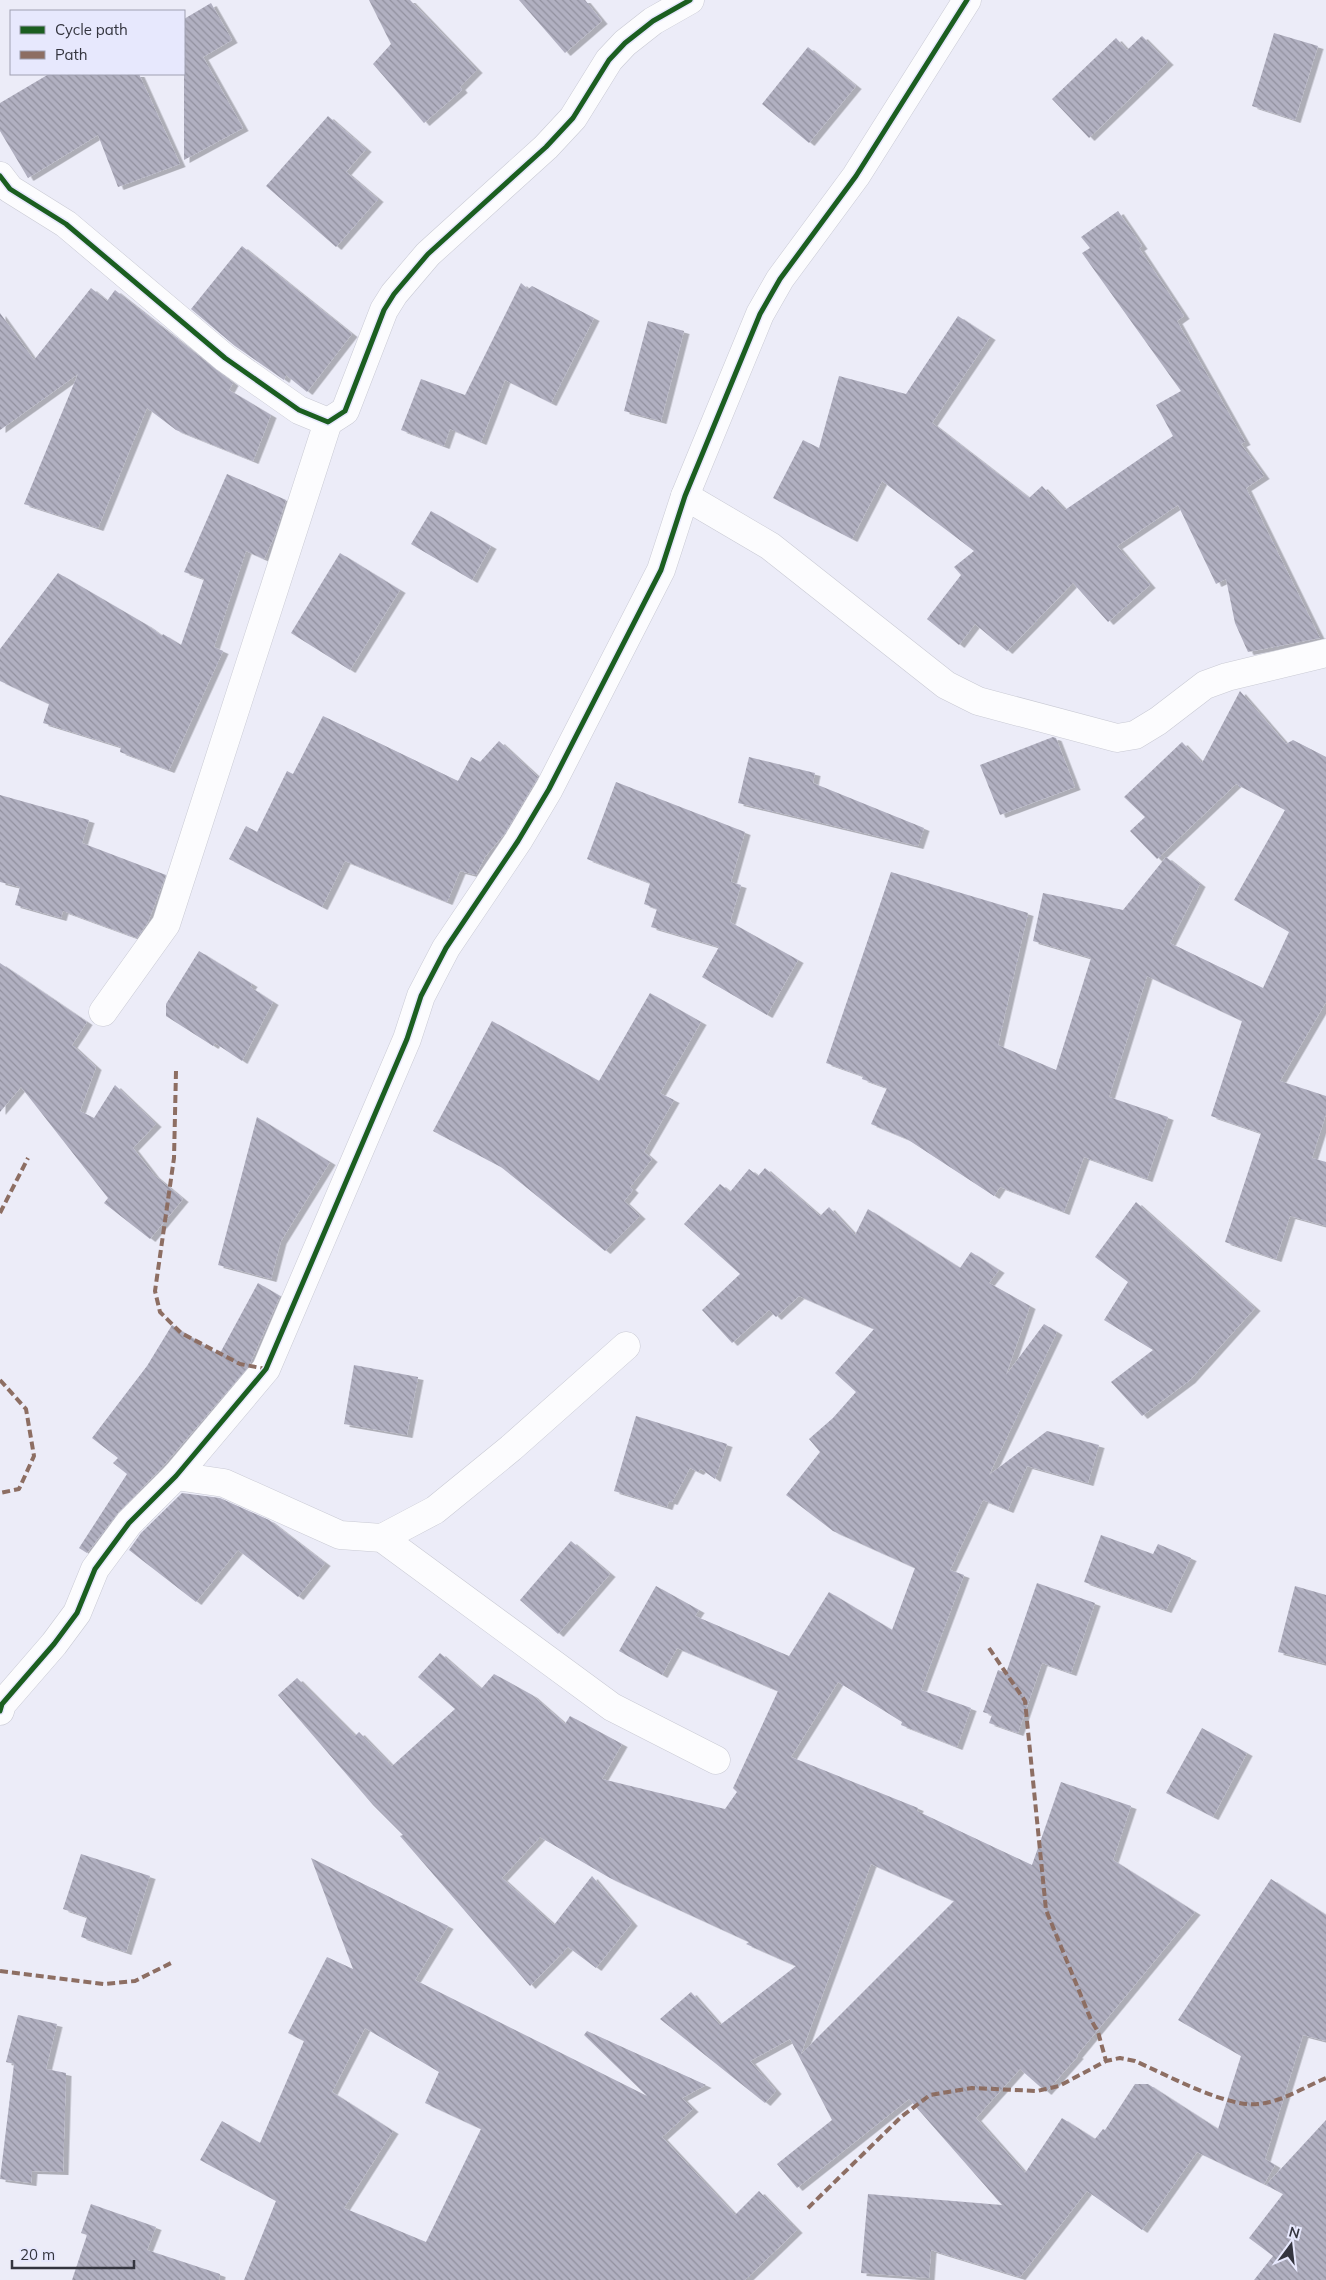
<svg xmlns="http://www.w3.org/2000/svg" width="1326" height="2280" viewBox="0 0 1326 2280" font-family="Mulish,sans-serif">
	<defs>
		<pattern id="building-back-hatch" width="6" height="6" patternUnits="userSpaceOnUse" patternTransform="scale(1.25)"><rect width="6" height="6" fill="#b1b0c1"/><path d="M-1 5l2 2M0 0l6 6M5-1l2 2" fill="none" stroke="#91909e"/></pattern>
		<filter id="shadow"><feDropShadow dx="5.5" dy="3" stdDeviation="0" flood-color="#0004"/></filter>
	</defs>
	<rect width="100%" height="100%" fill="#ececf8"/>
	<g fill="url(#building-back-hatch)" fill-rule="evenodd" filter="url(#shadow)">
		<polygon points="369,0 410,0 477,70 460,87 462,90 424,123 373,64 391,44"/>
		<polygon points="519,0 585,0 602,21 565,53"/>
		<polygon points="211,3 232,40 203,57 243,128 184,160 184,19"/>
		<polygon points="1274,33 1318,46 1295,120 1252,106"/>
		<polygon points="1142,36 1168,62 1089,138 1052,99 1116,38 1127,50"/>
		<polygon points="808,47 856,86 809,143 762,104"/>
		<polygon points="49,74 139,74 180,164 118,187 98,135 28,178 0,131 0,103"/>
		<polygon points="328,116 366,149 346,172 378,199 336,247 266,186"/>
		<polygon points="1118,211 1142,246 1139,248 1184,316 1177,321 1245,442 1241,444 1264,476 1246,488 1320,638 1248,652 1235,623 1226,579 1216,584 1178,505 1117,546 1150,585 1108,622 1073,583 1007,651 975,624 959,645 927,619 961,575 954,567 974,551 882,481 852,539 773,498 803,440 819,448 839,376 906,394 958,316 990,337 932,423 1029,498 1042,486 1065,510 1173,436 1156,405 1181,391 1082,253 1090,248 1081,237"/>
		<polygon points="242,246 352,334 307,392 286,375 284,380 235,346 191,309"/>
		<polygon points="521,283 528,289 532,286 594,318 551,403 505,380 481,442 450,429 444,446 401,430 421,379 465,395"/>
		<polygon points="91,288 107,301 115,290 233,383 229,390 271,415 253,461 176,430 147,408 98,528 24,504 78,374 0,430 0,313 34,360"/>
		<polygon points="648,321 684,331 661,421 624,411"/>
		<polygon points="227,474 286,500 275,535 264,559 246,551 214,647 223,651 169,770 120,752 121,747 43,723 49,704 0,681 0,649 58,573 147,625 162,636 163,634 181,645 204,579 184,572"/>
		<polygon points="431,511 491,546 472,580 411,544"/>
		<polygon points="340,553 400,590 350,670 291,633"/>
		<polygon points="1240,691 1286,744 1293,740 1326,757 1326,1002 1280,1081 1326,1096 1326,1114 1312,1158 1326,1162 1326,1226 1290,1216 1276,1259 1225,1242 1261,1133 1211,1116 1242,1021 1147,976 1109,1097 1168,1117 1147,1179 1084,1157 1064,1212 1000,1187 994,1196 907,1139 871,1124 887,1088 862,1079 863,1076 826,1063 891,872 1028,913 998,1045 1056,1070 1091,958 1033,941 1043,893 1123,910 1166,857 1200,884 1170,943 1263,988 1289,932 1234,900 1285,810 1236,784 1157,859 1130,831 1145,817 1124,797 1182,742 1202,763"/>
		<polygon points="323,716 458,781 471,757 480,762 499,741 538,777 505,833 485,857 476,875 460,871 447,902 345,861 322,907 229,859 246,826 257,832 287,771 293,774"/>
		<polygon points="1053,737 1056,738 1075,787 1000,815 980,765"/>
		<polygon points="749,757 815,773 813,783 924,828 918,846 738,803"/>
		<polygon points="616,782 745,832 731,882 741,885 730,922 798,960 767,1015 702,977 719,947 651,927 657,909 644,904 650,883 587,859"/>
		<polygon points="0,795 89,820 82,843 166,875 148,922 137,938 63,911 61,918 15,905 20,887 0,882"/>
		<polygon points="199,951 252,984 250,987 273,1002 242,1061 215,1043 213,1046 166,1016 166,1004"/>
		<polygon points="0,963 87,1022 72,1045 96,1067 80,1111 94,1118 115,1085 156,1124 133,1148 154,1175 183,1199 150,1239 104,1203 108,1198 21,1087 0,1112"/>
		<polygon points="650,993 701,1022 660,1093 674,1100 644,1152 652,1159 630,1187 633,1190 624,1201 640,1216 605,1251 501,1167 433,1131 492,1021 599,1081"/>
		<polygon points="257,1117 330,1162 281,1241 271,1279 218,1265"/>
		<path d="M765 1168 820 1216 829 1207 855 1235 868 1209 960 1268 971 1252 999 1270 989 1283 1030 1306 1006 1375 1044 1324 1057 1332 989 1475 1047 1431 1099 1445 1088 1483 1027 1466 1008 1510 983 1500 950 1570 964 1575 921 1690 971 1708 957 1747 901 1725 902 1722 838 1682 791 1757 918 1808 917 1811 1032 1865 1061 1782 1131 1806 1113 1860 1195 1912 1077 2055 1078 2056 1046 2092 1020 2069 976 2118 1025 2173 1062 2118 1095 2139 1103 2129 1105 2130 1135 2084H1148L1218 2129 1241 2056 1178 2020 1271 1879 1326 1915V2041L1303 2035 1265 2159 1275 2165 1264 2184 1197 2152 1142 2230 1087 2191 1020 2277 931 2250 929 2278 861 2273 868 2194 1002 2205 909 2099 797 2188 777 2164 832 2120 790 2039 750 2061 776 2091 765 2103 660 2019 691 1992 720 2025 796 1966 746 1944 749 1942 610 1878 540 1837 502 1878 554 1925 592 1876 632 1923 596 1968 568 1947 530 1986 400 1836 403 1835 373 1805 278 1695 297 1678 355 1736 359 1732 392 1766 455 1709 418 1677 440 1653 481 1689 494 1674 532 1695 565 1724 570 1716 622 1744 602 1779 725 1809 737 1792 733 1788 778 1691 677 1648 662 1675 619 1651 656 1586 699 1610 695 1616 789 1656 829 1592 892 1630 915 1568 833 1531 786 1495 820 1452 809 1439 833 1418 856 1392 835 1373 874 1329 799 1296 776 1317 769 1310 732 1343 702 1310 740 1274 684 1224 720 1184 730 1192 749 1169 758 1176ZM871 1864 954 1901 801 2054 828 1980Z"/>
		<polygon points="1136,1202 1255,1308 1190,1380 1142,1416 1111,1382 1153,1350 1104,1320 1128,1282 1095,1257"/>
		<polygon points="258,1283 280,1296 249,1366 164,1465 117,1514 87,1553 79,1548 127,1474 113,1463 118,1458 92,1438 147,1366 172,1325 219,1355"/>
		<polygon points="354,1365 418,1377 407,1435 344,1424"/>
		<polygon points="636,1416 727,1444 715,1479 701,1469 698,1472 690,1468 672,1502 669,1501 667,1507 614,1491"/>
		<polygon points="182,1493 220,1498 269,1520 325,1563 298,1597 238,1550 196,1602 129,1550 141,1533"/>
		<polygon points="1101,1535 1153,1554 1158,1544 1191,1558 1166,1610 1084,1582"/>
		<polygon points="571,1541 610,1574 558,1634 520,1600"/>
		<polygon points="1037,1583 1095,1603 1071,1673 1042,1663 1018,1733 989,1723 992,1715 983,1712 998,1670 1006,1673"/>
		<polygon points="1295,1586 1326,1595 1326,1664 1278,1652"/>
		<polygon points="1202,1728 1247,1753 1213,1817 1166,1793"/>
		<polygon points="81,1854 150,1876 126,1952 81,1937 87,1917 63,1909"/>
		<path d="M311 1858 448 1926 415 1980 647 2096 584 2035 587 2031 706 2085 682 2098 693 2109 662 2137 735 2215 759 2191 797 2230 745 2280H244L276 2201 200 2160 222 2121 260 2143 304 2041 288 2033 327 1957 353 1969ZM365 2028 439 2072 425 2103 481 2129 426 2242 344 2208 393 2131 332 2092Z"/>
		<polygon points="18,2015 57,2024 46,2069 66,2073 63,2172 32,2171 31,2183 0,2179 14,2064 6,2062"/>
		<polygon points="1326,2120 1326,2280 1254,2280 1273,2256 1249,2238 1283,2194 1266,2185"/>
		<polygon points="91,2204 156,2227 147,2250 220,2274 219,2280 72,2280 87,2235 81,2233"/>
	</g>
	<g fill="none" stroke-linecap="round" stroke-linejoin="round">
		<defs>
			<g id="minor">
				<polyline points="0,176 10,189 66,224 225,358 299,410 328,422 345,411 384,310 394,294 428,254 546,147 573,118 609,60 625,43 653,21 690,0"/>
				<polyline points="685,496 770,546 946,685 978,701 1117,738 1135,735 1158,721 1205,685 1227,677 1326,653"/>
				<polyline points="103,1012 166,924 328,422"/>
				<polyline points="176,1476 224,1483 340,1535 382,1538 612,1707 716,1760"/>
				<polyline points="382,1538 435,1510 511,1448 626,1346"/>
				<polyline points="0,1711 2,1704 54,1644 77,1613 95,1569 129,1523 176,1476 266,1369 407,1039 421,996 446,948 518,841 549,789 661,570 685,496 760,314 780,279 856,176 967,0"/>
			</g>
		</defs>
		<use href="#minor" stroke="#c9cad4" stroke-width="29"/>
		<use href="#minor" stroke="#fcfcfe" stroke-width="28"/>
		<g stroke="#8d6e63" stroke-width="4" stroke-dasharray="8 4" stroke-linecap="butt">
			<polyline points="176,1071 174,1158 155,1291 160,1312 181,1333 240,1364 266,1369"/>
			<polyline points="0,1213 28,1158"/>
			<polyline points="0,1380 26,1409 34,1456 19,1489 0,1493"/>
			<polyline points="989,1648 1025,1701 1046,1910 1091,2020 1098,2032 1106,2061"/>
			<polyline points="0,1971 104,1984 135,1981 171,1963"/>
			<path d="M808 2208 901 2117 930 2095 972 2088 1037 2091 1059 2086 1106 2061 1120 2058 1135 2061C1165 2074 1227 2108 1258 2104 1281 2102 1305 2087 1326 2078"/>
		</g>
		<defs>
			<g id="cycleway">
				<polyline points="0,176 10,189 66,224 225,358 299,410 328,422 345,411 384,310 394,294 428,254 546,147 573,118 609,60 625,43 653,21 690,0"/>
				<polyline points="0,1711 2,1704 54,1644 77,1613 95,1569 129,1523 176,1476 266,1369 407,1039 421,996 446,948 518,841 549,789 661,570 685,496 760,314 780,279 856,176 967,0"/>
			</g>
		</defs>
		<use href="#cycleway" stroke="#e7e8fd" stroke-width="8"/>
		<use href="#cycleway" stroke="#1b5e20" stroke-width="5"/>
	</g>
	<rect x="10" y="10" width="175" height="65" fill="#e7e8fd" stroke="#9fa0b1"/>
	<rect x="20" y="26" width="25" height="8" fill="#1b5e20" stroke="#9fa0b1"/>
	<text x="55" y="35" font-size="15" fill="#34353f">Cycle path</text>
	<rect x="20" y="51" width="25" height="8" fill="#8d6e63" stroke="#9fa0b1"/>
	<text x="55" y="60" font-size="15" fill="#34353f">Path</text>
	<g transform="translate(1291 2245) rotate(15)" stroke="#e7e8fd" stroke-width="4" paint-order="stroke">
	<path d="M0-4L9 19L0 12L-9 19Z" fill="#34353f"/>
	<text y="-8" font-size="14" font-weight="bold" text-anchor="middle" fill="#34353f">N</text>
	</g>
	<path d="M12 2260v8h122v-8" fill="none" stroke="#34353f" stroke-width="2.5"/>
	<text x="20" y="2260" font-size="15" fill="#34353f" stroke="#e7e8fd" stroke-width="4" paint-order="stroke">20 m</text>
</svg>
